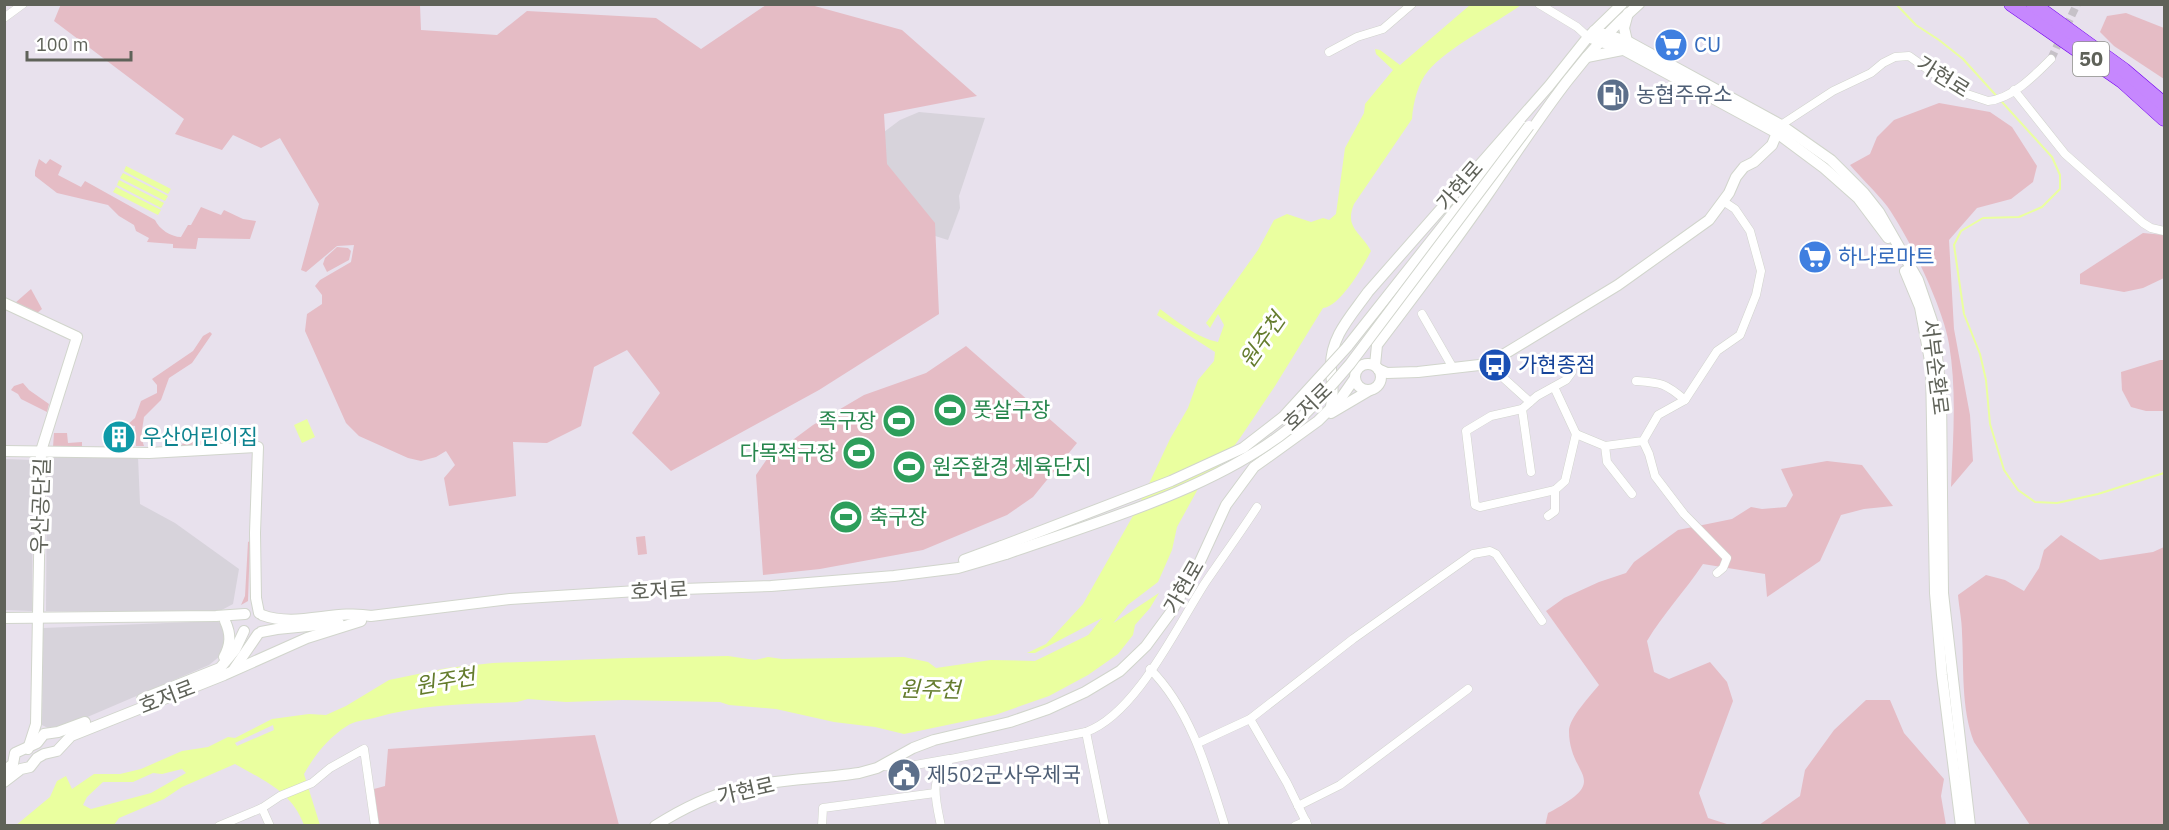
<svg xmlns="http://www.w3.org/2000/svg" width="2169" height="830" viewBox="0 0 2169 830" font-family="'IBM Plex Sans','Noto Sans KR',sans-serif">
	<rect width="100%" height="100%" fill="#e8e1ed"/>
	<g fill="#d7d3db">
		<polygon points="919,112 985,118 959,196 960,208 948,240 903,226 884,231 884,132 900,120"/>
		<polygon points="51,457 138,457 140,504 175,523 239,569 233,604 218,612 46,611 47,460"/>
		<polygon points="5,459 33,460 32,611 5,610"/>
		<polygon points="217,621 223,625 226,645 220,656 209,665 71,724 48,728 42,725 43,628"/>
	</g>
	<g fill="#e5bcc5">
		<polygon points="61,4 420,5 421,30 497,35 527,11 656,18 701,49 766,5 811,5 902,30 977,96 884,114 887,164 935,223 939,314 819,390 671,471 632,433 660,393 627,350 594,367 581,426 547,443 513,442 516,496 449,506 444,478 455,465 446,451 436,457 421,461 408,458 359,436 346,423 305,331 307,314 322,304 322,295 315,286 320,280 351,262 354,245 337,246 306,272 301,270 319,204 280,138 261,148 233,135 222,150 175,134 184,119 54,21"/>
		<polygon points="2126,13 2164,28 2164,79 2114,46 2100,32 2107,16"/>
		<path d="M1939 103 1990 112 2012 127 2037 166 2033 182 2011 199 1977 208 1949 240 1954 329 1970 415 1973 461 1951 487C1953 440 1957 391 1949 344 1943 307 1909 237 1887 206 1876 192 1862 179 1850 165L1870 154 1877 137 1894 120Z"/>
		<path d="M39 159 46 164 50 159 62 166 58 175 81 187 85 181 155 220C159 229 171 237 181 237L188 225H191L201 207 221 215 224 210 243 219 256 221 250 239 198 238 196 249 173 248V244L147 242 149 238 136 231 134 225 119 216 108 205 57 193 35 176V171Z"/>
		<polygon points="2143,233 2164,235 2164,278 2143,288 2124,292 2080,284 2080,274"/>
		<polygon points="337,247 348,248 351,251 349,260 327,272 323,264 325,258"/>
		<polygon points="31,289 42,309 36,314 15,303"/>
		<polygon points="210,332 212,334 192,363 169,378 161,400 144,417 141,437 144,446 136,446 135,426 127,425 135,418 141,401 157,393 157,385 152,379 193,351 203,336"/>
		<polygon points="966,346 1077,443 1033,497 1007,515 923,550 820,569 763,575 756,475 767,459 813,425 864,395 926,373"/>
		<polygon points="2160,360 2164,360 2164,411 2146,411 2131,407 2122,390 2121,372"/>
		<polygon points="23,383 29,390 49,404 47,412 21,399 18,394 11,390 14,386"/>
		<polygon points="197,425 205,427 227,445 181,446"/>
		<polygon points="54,433 67,433 68,443 82,442 82,446 53,447"/>
		<path d="M1827 461 1862 465 1893 506 1864 509 1841 515 1820 561 1767 597 1765 574 1703 564C1685 591 1663 614 1647 641L1654 672 1669 679 1710 662 1727 682 1733 701 1699 793 1708 818 1730 825 1545 826 1548 813C1614 778 1569 778 1569 731 1569 718 1591 695 1599 685L1546 611 1564 598 1599 582 1626 573 1634 562 1678 530 1732 519 1751 507 1762 509 1786 507 1793 495 1781 469Z"/>
		<path d="M2061 535 2100 560 2153 552 2164 547V825H2030L1974 742C1961 708 1964 669 1962 633 1962 620 1959 608 1958 595L1986 575 2005 580 2024 591 2039 568 2044 550Z"/>
		<polygon points="645,536 647,554 638,555 636,537"/>
		<polygon points="250,541 248,601 241,605 245,596 248,542"/>
		<polygon points="1866,700 1890,700 1904,733 1944,779 1941,796 1946,825 1759,825 1800,796 1805,770 1834,730"/>
		<polygon points="595,735 619,825 379,825 374,789 385,786 388,749"/>
	</g>
	<g fill="#eaff9f" fill-rule="evenodd">
		<path d="M1470 5H1521C1496 23 1447 48 1428 71 1418 83 1413 103 1412 119L1354 204C1344 228 1361 232 1371 251 1364 265 1340 307 1323 308L1275 386 1240 438 1216 471 1199 487 1177 527 1172 550 1158 582 1129 604 1035 653H1027L1046 644 1083 604 1138 507 1170 439 1188 408 1198 380 1214 361 1215 352 1157 315 1160 309C1177 321 1197 338 1218 342L1224 325 1218 314 1210 328 1206 323 1258 250 1274 220 1287 214 1311 222 1323 218 1329 220 1336 214 1345 148 1364 113 1365 104 1393 70 1376 54 1375 49 1380 50 1400 65Z"/>
		<polygon points="126,166 171,189 168,194 124,171"/>
		<polygon points="123,173 168,196 165,201 120,178"/>
		<polygon points="119,180 164,203 161,208 117,185"/>
		<polygon points="116,187 161,210 158,215 113,192"/>
		<polygon points="307,419 315,437 302,443 294,425"/>
		<path d="M1159 593 1150 608 1135 625 1133 635 1118 654 1088 675 1049 696 995 715 904 734 875 727 834 722 776 709 729 705 720 702 623 700 566 702 528 699 517 702C469 704 421 704 374 718 365 720 354 721 347 726 329 737 314 756 304 774L320 825H304C292 792 265 781 235 764L182 787 164 799 119 818 114 825 15 826 50 797 57 781 66 776 72 789 94 774H120L141 769 182 751 208 747 228 737 235 738 272 719 309 714 326 715 346 706 389 680 447 668 493 663 627 658 728 656 755 660 768 657 782 659 904 657 928 662 936 668 991 660 1035 661 1115 622ZM273 725 274 730 237 746 235 743ZM182 769 186 773 151 793 91 809 83 805 87 797 103 782H133L153 773 162 774Z"/>
	</g>
	<g fill="none" stroke-linecap="round" stroke-linejoin="round">
		<polyline stroke="#eaff9f" stroke-width="2" points="1896,4 1916,25 1939,40 1963,59 2052,157 2060,175 2060,189 2042,207 2019,217 1983,218 1961,231 1954,245 1964,314 1980,354 1986,380 1990,424 2004,470 2018,490 2035,502 2057,503 2098,494 2164,473"/>
		<polyline stroke="#eaff9f" stroke-width="12" points="1092,640 1124,600"/>
		<polyline stroke="#c6c1c8" stroke-width="8" stroke-dasharray="8 4" stroke-linecap="butt" points="2051,59 2077,4"/>
		<defs>
			<g id="street">
				<polyline points="1539,4 1577,27 1588,37"/>
				<polyline points="4,18 23,4"/>
				<polyline points="1329,52 1357,37 1383,29 1412,4"/>
				<polyline points="2014,90 2065,154 2143,223 2151,228 2164,231"/>
				<path d="M1781 125 1833 91 1871 73 1883 63 1895 57 1909 56 1958 91 1988 101C2012 99 2035 75 2051 59"/>
				<polyline points="1422,314 1453,368"/>
				<polyline points="1488,364 1530,402"/>
				<polyline points="1572,372 1566,380 1537,396 1522,409 1491,416 1466,431 1475,505 1480,507 1555,490 1565,481 1576,434"/>
				<path d="M1636 381C1662 383 1665 383 1685 400"/>
				<polyline points="1554,387 1576,434"/>
				<polyline points="1522,409 1531,472"/>
				<polyline points="1576,434 1605,446 1643,441 1658,415 1685,400 1717,351 1740,335 1756,295 1761,271 1750,231 1735,209 1723,201"/>
				<polyline points="1643,441 1649,454 1655,476 1684,514 1727,558 1723,568 1717,573"/>
				<polyline points="1605,446 1607,462 1632,494"/>
				<polyline points="1548,516 1555,511 1555,490"/>
				<path d="M1150 669C1191 710 1208 772 1225 826"/>
				<polyline points="1250,719 1287,783 1308,826"/>
				<polyline points="1086,732 1105,826"/>
				<polyline points="1198,743 1250,719 1353,639 1473,554 1490,551 1496,554 1542,621"/>
				<polyline points="881,766 904,767 949,759"/>
				<polyline points="1298,806 1340,785 1468,689"/>
				<polyline points="262,808 270,826"/>
				<polyline points="219,826 262,808 280,796 312,783 330,768 364,749 375,826"/>
				<polyline points="822,826 823,808 935,793"/>
				<path d="M941 826C936 801 928 777 951 759L1086 732C1136 714 1176 628 1205 583 1222 558 1240 533 1257 507"/>
				<polyline points="1295,826 1306,821"/>
			</g>
			<g id="secondary">
				<polyline points="1594,31 1627,41 1781,125 1831,160 1864,193 1879,212 1918,280 1933,324 1941,391 1943,593 1970,826"/>
				<polyline points="1588,37 1624,50 1777,133 1824,168 1858,198 1888,238"/>
				<polyline points="1627,41 1624,28 1628,13"/>
				<polyline points="1587,57 1622,50"/>
				<polyline points="1905,271 1920,307 1931,366 1935,593 1942,675 1961,826"/>
				<polyline points="4,303 77,337 41,451 36,724 28,749"/>
				<polyline points="1347,347 1522,126"/>
				<circle cx="1368" cy="377" r="13"/>
				<path d="M1375 365 1377 345C1415 295 1453 245 1488 194 1534 127 1577 57 1639 4"/>
				<polyline points="1378,369 1387,373 1418,372 1488,364 1618,285 1709,220 1729,193 1736,177 1744,167 1754,162 1772,145 1779,128"/>
				<path d="M1331 406C1335 392 1331 382 1331 368 1330 337 1351 316 1368 292L1549 86 1588 37 1622 4"/>
				<polyline points="1331,413 1370,390"/>
				<polyline points="4,451 149,453 258,447 255,533 256,598 259,613"/>
				<polyline points="964,560 1002,546"/>
				<path d="M262 615C297 628 335 609 371 616L510 599 653 590 771 586 894 576 958 568 1006 554"/>
				<polyline points="4,618 216,616 245,614"/>
				<polyline points="261,632 277,629 339,623"/>
				<path d="M224 657C231 644 231 634 225 621"/>
				<polyline points="234,669 258,634"/>
				<polyline points="142,699 220,668 235,650 244,631"/>
				<polyline points="4,771 13,764 15,753 37,743 44,734 58,732 85,722"/>
				<polyline points="4,782 21,769 30,767 37,758 44,754 57,751 71,736 224,675 307,638 361,621"/>
				<path d="M655 826C680 810 711 795 739 788 778 779 819 779 859 773L877 768 913 748 934 740 1010 722 1048 709 1085 692 1120 671 1146 646 1171 612 1197 568 1226 505 1254 467 1318 421 1341 398 1355 378"/>
			</g>
			<g id="highway">
				<polyline points="2011,4 2122,81 2164,119"/>
				<polyline points="2033,4 2124,70 2164,104"/>
			</g>
		</defs>
		<use href="#street" stroke="#d1d4cd" stroke-width="9"/>
		<use href="#secondary" stroke="#d1d5cc" stroke-width="12"/>
		<use href="#highway" stroke="#7000ee" stroke-width="15"/>
		<use href="#street" stroke="#fff" stroke-width="8"/>
		<use href="#secondary" stroke="#fff" stroke-width="10"/>
		<use href="#highway" stroke="#c687fe" stroke-width="14"/>
		<defs>
			<g id="secondary-bridge">
				<polyline points="1002,546 1171,481 1243,448 1283,417 1347,347"/>
				<path d="M1006 554C1097 522 1214 489 1290 428 1312 409 1331 386 1350 364L1529 126"/>
			</g>
		</defs>
		<use href="#secondary-bridge" stroke="#d1d5cc" stroke-width="12" stroke-linecap="butt"/>
		<use href="#secondary-bridge" stroke="#fff" stroke-width="10"/>
	</g>
	<defs>
		<symbol id="supermarket-disc" viewBox="-11 -11 22 22"><circle r="9.5" fill="#3f7fe0" stroke="#fff"/><path d="M-6-5.5h2.5l.6 2H6L4.5 2H-2.5L-4.4-4H-6ZM-1.5 3.2a1.3 1.3 0 1 0 .1 0ZM3 3.2a1.3 1.3 0 1 0 .1 0Z" fill="#fff"/></symbol>
		<symbol id="fuel-disc" viewBox="-11 -11 22 22"><circle r="9.5" fill="#5c6f8a" stroke="#fff"/><path d="M-5.5-6h7V0h2V4h1.3V-2.5L3-4.5l.8-.8L6-3V5H2.5V1h-1V6h-7ZM-4.2-4.7v3.2H.2V-4.7Z" fill="#fff"/></symbol>
		<symbol id="bus-disc" viewBox="-11 -11 22 22"><circle r="9.5" fill="#1a4fb4" stroke="#fff"/><path d="M-5-6H5V4H4V6H2V4H-2V6H-4V4H-5ZM-3.5-4V0h7V-4ZM-3.5 1.2v1.5H-2V1.2ZM2 1.2v1.5H3.5V1.2Z" fill="#fff"/></symbol>
		<symbol id="stadium-disc" viewBox="-11 -11 22 22"><circle r="9.5" fill="#2e9e5b" stroke="#fff"/><path d="M0-5a6.5 5 0 1 0 0 10a6.5 5 0 1 0 0-10ZM-3.5-1.8h7v3.6h-7Z" fill="#fff"/></symbol>
		<symbol id="building-disc" viewBox="-11 -11 22 22"><circle r="9.5" fill="#0f9aa8" stroke="#fff"/><path d="M-4-6H4V6H1V3H-1V6H-4ZM-2.5-4.3h1.7v1.8h-1.7ZM.8-4.3h1.7v1.8H.8ZM-2.5-1h1.7V.8h-1.7ZM.8-1h1.7V.8H.8Z" fill="#fff"/></symbol>
		<symbol id="civic-disc" viewBox="-11 -11 22 22"><circle r="9.5" fill="#5c6f8a" stroke="#fff"/><path d="M-.6-6.5H3V-4.5H.6V-3L4-1V1h2V6H-6V1h2V-1L-.6-3ZM-1.2 2.5V6h2.4V2.5Z" fill="#fff"/></symbol>
	</defs>
	<g fill-rule="evenodd">
		<use href="#supermarket-disc" x="1652" y="26" width="38" height="38"/>
		<use href="#fuel-disc" x="1594" y="76" width="38" height="38"/>
		<use href="#supermarket-disc" x="1796" y="238" width="38" height="38"/>
		<use href="#bus-disc" x="1476" y="346" width="38" height="38"/>
		<use href="#stadium-disc" x="931" y="391" width="38" height="38"/>
		<use href="#stadium-disc" x="880" y="402" width="38" height="38"/>
		<use href="#building-disc" x="100" y="418" width="38" height="38"/>
		<use href="#stadium-disc" x="840" y="434" width="38" height="38"/>
		<use href="#stadium-disc" x="890" y="448" width="38" height="38"/>
		<use href="#stadium-disc" x="827" y="498" width="38" height="38"/>
		<use href="#civic-disc" x="885" y="756" width="38" height="38"/>
	</g>
	<g text-anchor="middle" stroke-width="6" stroke-linejoin="round" paint-order="stroke">
		<rect fill="#fff" stroke="#8f918b" stroke-width="1.5" x="2073" y="42" width="36" height="34" rx="4.5"/>
		<g font-size="20" font-weight="bold" fill="#5f6259">
			<text x="2091" y="66">50</text>
		</g>
		<g font-size="21" fill="#366cbe" stroke="#fff" text-anchor="start">
			<text x="1694" y="52">CU</text>
			<text x="1838" y="264">하나로마트</text>
		</g>
		<g font-size="21" fill="#5f6259" stroke="#fff">
			<text transform="translate(1943 77) rotate(32)" y="7">가현로</text>
			<text transform="translate(1460 186) rotate(-49)" y="7">가현로</text>
			<text transform="translate(1935 367) rotate(83)" y="7">서부순환로</text>
			<text transform="translate(1308 407) rotate(-44)" y="7">호저로</text>
			<text transform="translate(41 506) rotate(-88)" y="7">우산공단길</text>
			<text transform="translate(1184 587) rotate(-60)" y="7">가현로</text>
			<text transform="translate(659 591) rotate(-3)" y="7">호저로</text>
			<text transform="translate(167 697) rotate(-21)" y="7">호저로</text>
			<text transform="translate(746 791) rotate(-13)" y="7">가현로</text>
		</g>
		<g font-size="21" fill="#4e5e75" stroke="#fff" text-anchor="start">
			<text x="1636" y="102">농협주유소</text>
			<text x="927" y="782">제502군사우체국</text>
		</g>
		<g font-size="21" fill="#164399" stroke="#fff" text-anchor="start">
			<text x="1518" y="372">가현종점</text>
		</g>
		<g font-size="21" fill="#27864d" stroke="#fff" text-anchor="start">
			<text x="973" y="417">풋살구장</text>
			<text x="876" y="428" text-anchor="end">족구장</text>
			<text x="836" y="460" text-anchor="end">다목적구장</text>
			<text x="932" y="474">원주환경 체육단지</text>
			<text x="869" y="524">축구장</text>
		</g>
		<g font-size="21" fill="#0d838f" stroke="#fff" text-anchor="start">
			<text x="142" y="444">우산어린이집</text>
		</g>
		<g font-size="22" font-style="italic" fill="#647c2d" stroke="#fff">
			<text transform="translate(1262 340) rotate(-55)" y="8">원주천</text>
			<text transform="translate(445 681) rotate(-10)" y="8">원주천</text>
			<text transform="translate(930 689) rotate(1)" y="8">원주천</text>
		</g>
	</g>
	<rect width="2169" height="830" fill="none" stroke="#5f6259" stroke-width="12"/>
	<path d="M27 51v9h104v-9" fill="none" stroke="#5f6259" stroke-width="3"/>
	<text x="36" y="51" font-size="18" fill="#5f6259" stroke="#ffffff" stroke-width="4.5" paint-order="stroke">100 m</text>
</svg>
